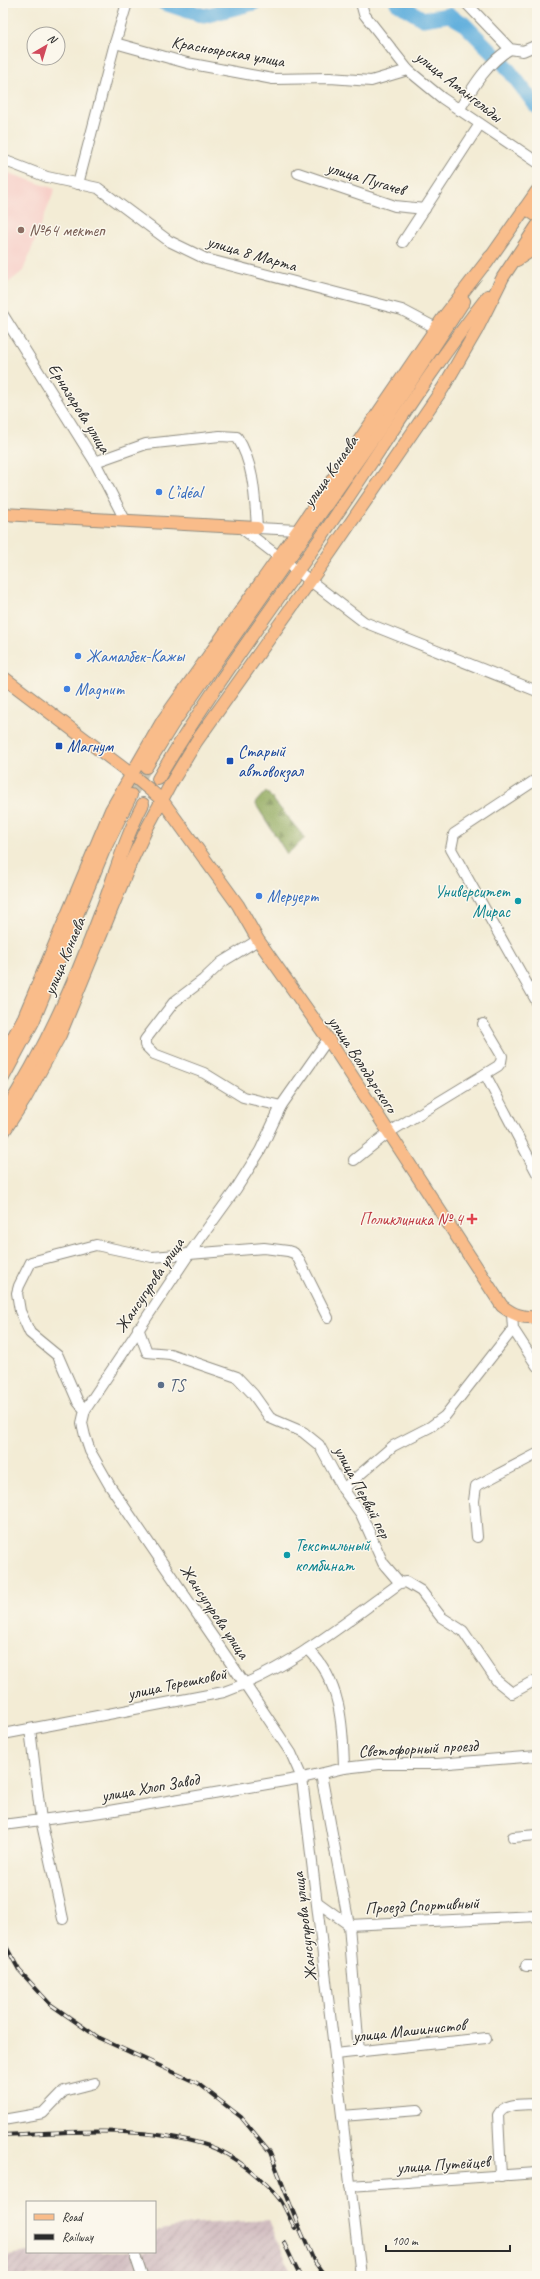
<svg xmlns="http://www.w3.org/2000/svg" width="540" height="2279" viewBox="0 0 540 2279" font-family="Caveat,sans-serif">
	<defs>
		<pattern id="industrial-furrows" width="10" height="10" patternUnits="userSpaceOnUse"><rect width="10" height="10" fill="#d2bec1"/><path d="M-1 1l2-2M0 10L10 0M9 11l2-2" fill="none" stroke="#b4a3a6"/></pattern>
		<pattern id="forest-firs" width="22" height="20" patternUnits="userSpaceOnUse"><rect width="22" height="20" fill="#8ea75a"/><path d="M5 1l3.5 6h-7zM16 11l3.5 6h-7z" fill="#74884b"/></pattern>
	</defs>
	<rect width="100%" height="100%" fill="#fbf7ec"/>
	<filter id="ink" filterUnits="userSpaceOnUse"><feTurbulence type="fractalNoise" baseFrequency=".025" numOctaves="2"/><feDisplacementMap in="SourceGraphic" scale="8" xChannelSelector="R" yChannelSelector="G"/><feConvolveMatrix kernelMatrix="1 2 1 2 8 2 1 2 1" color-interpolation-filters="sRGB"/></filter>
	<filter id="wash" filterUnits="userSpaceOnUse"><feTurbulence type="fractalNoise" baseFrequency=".012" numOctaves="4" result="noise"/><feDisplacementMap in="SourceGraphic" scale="16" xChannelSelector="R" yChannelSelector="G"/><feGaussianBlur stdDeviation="0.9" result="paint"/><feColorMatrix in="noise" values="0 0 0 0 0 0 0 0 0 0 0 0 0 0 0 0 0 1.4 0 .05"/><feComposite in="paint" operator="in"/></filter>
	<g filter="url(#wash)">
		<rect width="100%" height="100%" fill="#f3ecd5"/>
		<polygon fill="#f7d0c9" points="3,171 55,189 23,271 3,287"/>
		<polygon fill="url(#industrial-furrows)" points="269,2220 293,2276 3,2276 3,2256 27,2252 155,2252 155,2231 197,2224"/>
		<polygon fill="url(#forest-firs)" stroke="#5c6942" points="266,791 305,838 287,854 255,803"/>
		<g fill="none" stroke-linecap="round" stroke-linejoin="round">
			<g stroke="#64b0dd" stroke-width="15">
				<polyline points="164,3 204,16 254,3"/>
				<polyline points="397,3 423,19 449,15 463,23 505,65 537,107"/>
			</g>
		</g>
	</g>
	<g filter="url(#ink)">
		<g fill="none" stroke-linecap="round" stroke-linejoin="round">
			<polyline stroke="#cbc5b3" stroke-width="12" stroke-dasharray="12 6" stroke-linecap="butt" points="131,795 146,767"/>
			<defs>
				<g id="minor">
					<polyline points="361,3 364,14 408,70 442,98 537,162"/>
					<polyline points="466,3 510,49 523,51 537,45"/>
					<polyline points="115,43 187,63 273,79 330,78 371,81 408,70"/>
					<path d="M459 110C473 87 487 63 510 49"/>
					<polyline points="3,160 47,177 98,188 169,241 206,259 402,310 436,328"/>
					<polyline points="298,173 395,206 425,209"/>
					<polyline points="78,184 115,43 127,3"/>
					<polyline points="403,242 480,124"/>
					<polyline points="3,315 95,462 125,520"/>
					<path d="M95 462 146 444 220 436 237 437C254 463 255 498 257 528L298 530"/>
					<polyline points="240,527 364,622 537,691"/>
					<polyline points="537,779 454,834 451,849 537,1002"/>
					<polyline points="258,940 222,962 203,980 174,1002 145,1040 145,1045 154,1054 204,1073 243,1097 281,1106"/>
					<polyline points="328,1039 281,1106 260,1151 236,1189 189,1254 85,1410 82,1423 85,1436 90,1451 110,1486 245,1684 291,1753 302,1778 361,2276"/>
					<polyline points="485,1074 537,1173"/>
					<polyline points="354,1160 388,1133 498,1066 501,1062 502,1056 483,1024"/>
					<polyline points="512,1314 513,1329 537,1366"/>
					<polyline points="138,1328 147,1352 170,1354 237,1377 253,1394 270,1418 303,1432 319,1445 343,1489 361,1514 383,1563 400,1583"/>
					<polyline points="85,1410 78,1402 58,1356 30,1333 20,1311 17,1293 19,1286 31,1262 96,1245 152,1257 264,1248 288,1251 294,1253 298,1258 328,1318"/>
					<polyline points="343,1489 393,1446 430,1427 445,1416 513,1329"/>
					<polyline points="477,1537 474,1501 476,1486 537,1454"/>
					<path d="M308 1649C341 1681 343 1725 344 1768"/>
					<polyline points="30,1729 41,1820 63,1919"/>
					<path d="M3 1734 224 1692C289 1669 345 1623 400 1583L406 1582 421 1591 441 1617 463 1631 497 1681 512 1693 532 1682"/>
					<polyline points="321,1774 349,1925 359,2052"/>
					<polyline points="3,1825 109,1811 302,1778 344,1768 379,1764 437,1764 537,1756"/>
					<polyline points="513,1837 537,1835"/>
					<polyline points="317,1902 349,1925 537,1916"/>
					<polyline points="526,1966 537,1966"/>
					<polyline points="335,2054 486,2038"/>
					<polyline points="342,2116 418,2110"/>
					<polyline points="3,2120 43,2113 64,2091 95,2083"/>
					<path d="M501 2176 498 2115C505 2102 523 2105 537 2104"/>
					<polyline points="350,2186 537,2173"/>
					<polyline points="134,2252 142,2276"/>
				</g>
				<g id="major">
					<polyline points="525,208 537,216"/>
					<polyline points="517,260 537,247"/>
					<polyline points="486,264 537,191"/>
					<polyline points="3,514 257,528"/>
					<path d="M3 677 131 774 162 800 238 905 258 940 328 1039 502 1306C514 1315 522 1318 537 1317"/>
					<polyline points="146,767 172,725 381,427 464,301"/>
					<path d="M158 779C206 697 263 621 317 543 374 461 426 375 488 296"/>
					<polyline points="3,1056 24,1017 46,965 111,810 163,720 298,530 443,318 490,257"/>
					<polyline points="3,1078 33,1022 103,852 131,795"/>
					<path d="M3 1115C44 1052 76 980 102 909 115 874 125 838 143 804"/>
					<polyline points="3,1133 25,1099 60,1035 130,864 147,828 170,785 196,742 330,553 443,388 476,331 503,277 537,226"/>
				</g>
			</defs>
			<use href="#minor" stroke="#8f8c80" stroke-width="12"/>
			<use href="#major" stroke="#8f8c80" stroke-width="14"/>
			<use href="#minor" stroke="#fff" stroke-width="10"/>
			<use href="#major" stroke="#f9bc8a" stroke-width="12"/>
			<defs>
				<g id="rail">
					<polyline points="3,1941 19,1970 50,2004 99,2038 197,2083 241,2117 270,2152 299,2227 314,2261 325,2276"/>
					<path d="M3 2135C70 2132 144 2125 209 2146 233 2154 266 2181 281 2201 286 2209 290 2220 295 2228"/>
					<polyline points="284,2243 300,2276"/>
				</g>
			</defs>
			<use href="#rail" stroke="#2b2b2b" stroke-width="4"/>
			<use href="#rail" stroke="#fbf7ec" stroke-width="2.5" stroke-dasharray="8" stroke-linecap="butt"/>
		</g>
	</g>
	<circle fill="#8d6e63" stroke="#fbf7ec" stroke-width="1.5" cx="21" cy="230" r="4"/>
	<g fill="#3f7fe0" stroke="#fbf7ec" stroke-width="1.5">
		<circle cx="159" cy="492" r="4"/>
		<circle cx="78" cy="656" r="4"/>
		<circle cx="67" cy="689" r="4"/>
		<circle cx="259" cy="896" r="4"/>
	</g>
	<g fill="#1a4fb4" stroke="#fbf7ec" stroke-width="1.5">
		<rect x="55" y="742" width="8" height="8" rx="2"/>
		<rect x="226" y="757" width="8" height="8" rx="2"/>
	</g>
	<g fill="#0f9aa8" stroke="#fbf7ec" stroke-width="1.5">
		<circle cx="518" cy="901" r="4"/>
		<circle cx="287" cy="1555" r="4"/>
	</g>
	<path fill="#e0444e" stroke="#fbf7ec" stroke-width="1.5" d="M470 1213h4v4h4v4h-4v4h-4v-4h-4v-4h4z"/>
	<circle fill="#5c6f8a" stroke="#fbf7ec" stroke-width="1.5" cx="161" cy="1385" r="4"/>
	<g text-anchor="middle" stroke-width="3" stroke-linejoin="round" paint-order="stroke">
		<g font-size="17" fill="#2b2b2b" stroke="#fbf7ec">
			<text transform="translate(228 51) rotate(10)" y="6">Красноярская улица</text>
			<text transform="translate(459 86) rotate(38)" y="6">улица Амангельды</text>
			<text transform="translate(366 178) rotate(17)" y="6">улица Пугачев</text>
			<text transform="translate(252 253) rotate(16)" y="6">улица 8 Марта</text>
			<text transform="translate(80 408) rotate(58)" y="6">Ерназарова улица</text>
			<text transform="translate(330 471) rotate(-55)" y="6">улица Конаева</text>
			<text transform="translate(64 956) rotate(-67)" y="6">улица Конаева</text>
			<text transform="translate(363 1064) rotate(57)" y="6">улица Володарского</text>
			<text transform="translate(149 1285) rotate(-56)" y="6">Жансугурова улица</text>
			<text transform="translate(363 1492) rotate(62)" y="6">улица Первый пер</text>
			<text transform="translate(215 1611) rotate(56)" y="6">Жансугурова улица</text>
			<text transform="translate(177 1683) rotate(-12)" y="6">улица Терешковой</text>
			<text transform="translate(418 1748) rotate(-3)" y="6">Светофорный проезд</text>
			<text transform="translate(150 1787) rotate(-10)" y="6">улица Хлоп Завод</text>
			<text transform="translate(422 1905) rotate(-3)" y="6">Проезд Спортивный</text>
			<text transform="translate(304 1927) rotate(-97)" y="6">Жансугурова улица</text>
			<text transform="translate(409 2030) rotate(-6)" y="6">улица Машинистов</text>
			<text transform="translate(443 2164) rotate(-4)" y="6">улица Путейцев</text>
		</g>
		<g font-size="17" fill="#785e54" stroke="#fbf7ec" text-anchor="start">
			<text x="29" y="236">№64 мектеп</text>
		</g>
		<g font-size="17" fill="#366cbe" stroke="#fbf7ec" text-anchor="start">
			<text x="167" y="498">L’idéal</text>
			<text x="86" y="662">Жамалбек-Кажы</text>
			<text x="75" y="695">Magnum</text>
			<text x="267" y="902">Меруерт</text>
		</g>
		<g font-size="17" fill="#164399" stroke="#fbf7ec" text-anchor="start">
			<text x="67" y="752">Магнум</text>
			<text x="238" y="757">Старый<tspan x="238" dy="20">автовокзал</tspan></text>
		</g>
		<g font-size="17" fill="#0d838f" stroke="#fbf7ec" text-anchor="end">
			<text x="510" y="897">Университет<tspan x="510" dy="20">Мирас</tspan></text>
			<text x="295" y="1551" text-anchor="start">Текстильный<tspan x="295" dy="20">комбинат</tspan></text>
		</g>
		<g font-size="17" fill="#be3a42" stroke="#fbf7ec" text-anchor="end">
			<text x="463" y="1225">Поликлиника № 4</text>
		</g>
		<g font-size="17" fill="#4e5e75" stroke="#fbf7ec" text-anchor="start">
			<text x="169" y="1391">TS</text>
		</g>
	</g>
	<rect width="540" height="2279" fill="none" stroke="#fbf7ec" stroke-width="16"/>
	<rect x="26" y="2201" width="130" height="52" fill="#fbf7ec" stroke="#a8a59f"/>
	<rect x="34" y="2214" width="20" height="6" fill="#f9bc8a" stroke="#a8a59f"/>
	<text x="62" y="2221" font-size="12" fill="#2b2b2b">Road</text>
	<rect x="34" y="2234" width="20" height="6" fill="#2b2b2b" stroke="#a8a59f"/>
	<text x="62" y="2241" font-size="12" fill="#2b2b2b">Railway</text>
	<g transform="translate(46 46) rotate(38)"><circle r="19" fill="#fbf7ec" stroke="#a8a59f"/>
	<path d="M0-3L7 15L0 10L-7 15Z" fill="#d1495b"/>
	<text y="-6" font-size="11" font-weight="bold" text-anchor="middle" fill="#2b2b2b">N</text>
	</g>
	<path d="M386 2245v6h124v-6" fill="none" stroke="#2b2b2b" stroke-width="2"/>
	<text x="392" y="2245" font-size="12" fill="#2b2b2b" stroke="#fbf7ec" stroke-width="3" paint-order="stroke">100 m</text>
</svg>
